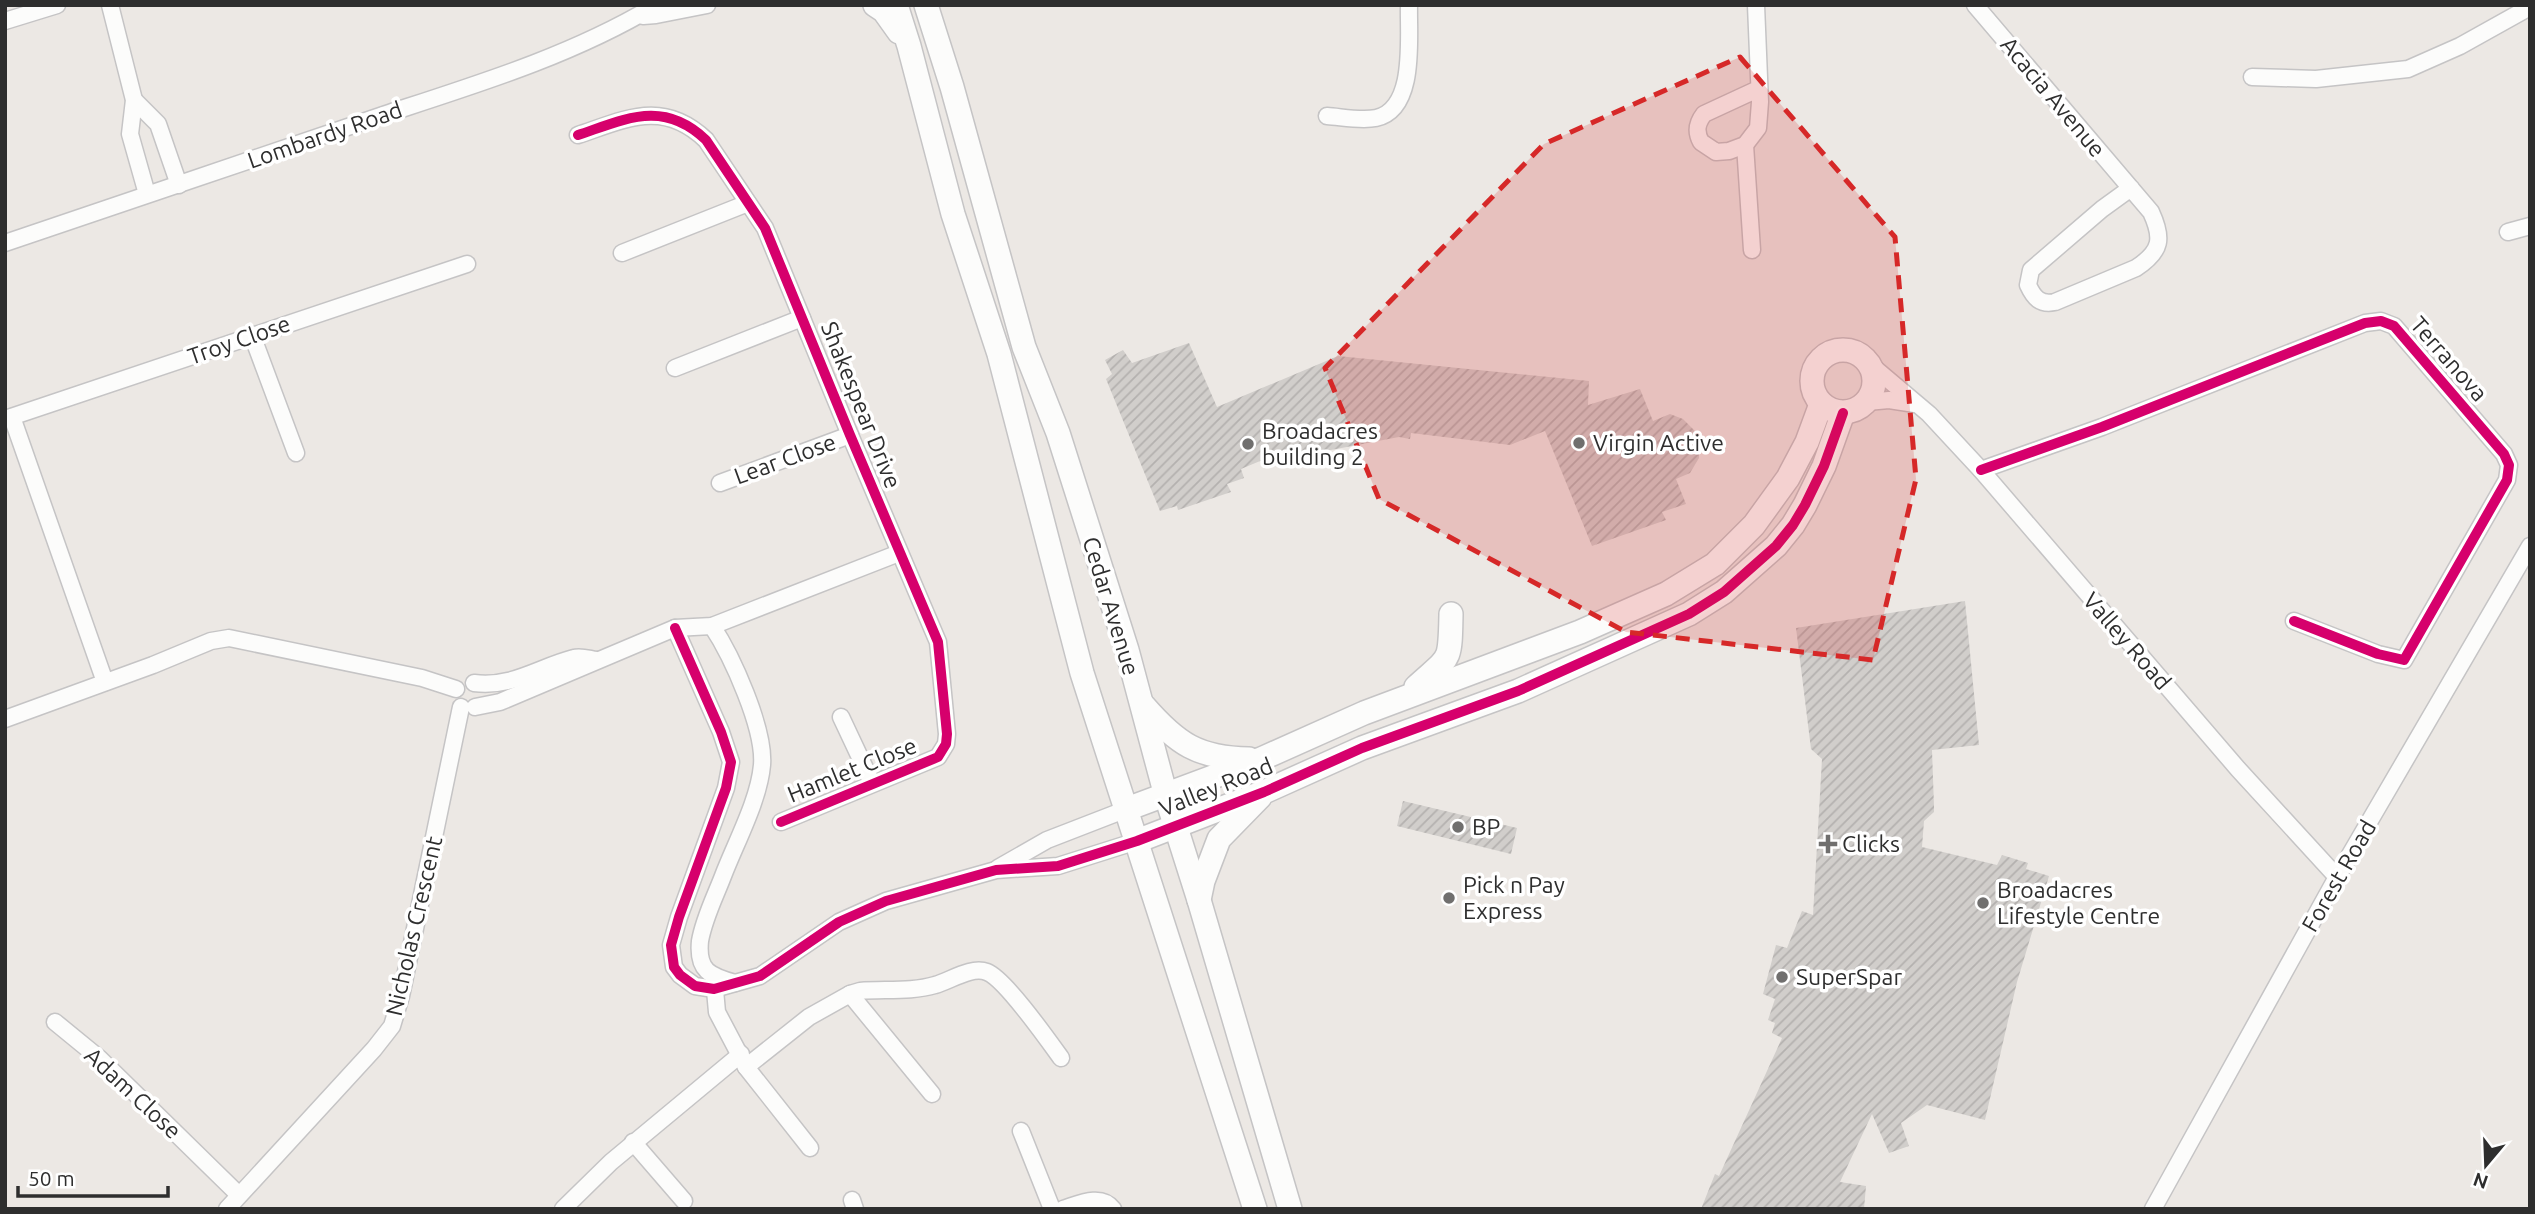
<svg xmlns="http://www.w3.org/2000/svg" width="2535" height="1214" viewBox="0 0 2535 1214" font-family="Ubuntu,sans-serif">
	<defs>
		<pattern id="building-hatch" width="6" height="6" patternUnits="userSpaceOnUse" patternTransform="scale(1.75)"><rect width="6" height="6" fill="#d1cecb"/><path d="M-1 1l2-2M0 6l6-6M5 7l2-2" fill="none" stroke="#b4b1af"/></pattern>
	</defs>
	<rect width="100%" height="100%" fill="#ece8e4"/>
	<g fill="url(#building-hatch)">
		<polygon points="1189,343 1217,407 1338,356 1589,381 1588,405 1640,389 1653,421 1670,414 1683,419 1694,430 1699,443 1699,458 1690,473 1676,479 1686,504 1662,512 1666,520 1592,546 1545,431 1510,445 1411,433 1410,439 1399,437 1310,454 1286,450 1241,469 1244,478 1227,484 1231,492 1178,510 1177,506 1160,511 1106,379 1112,374 1105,360 1123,350 1132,363"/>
		<polygon points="1965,601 1979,745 1932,750 1934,806 1934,812 1924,821 1922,847 1997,865 2002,855 2028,863 2026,869 2049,876 2017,982 1985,1120 1927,1105 1901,1123 1909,1146 1889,1153 1872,1114 1840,1182 1866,1186 1864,1209 1701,1209 1715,1174 1719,1176 1782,1038 1772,1033 1775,1023 1768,1020 1775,999 1763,994 1776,945 1787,948 1802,911 1813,915 1822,759 1811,749 1796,628"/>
		<polygon points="1403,801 1517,828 1511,854 1397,826"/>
	</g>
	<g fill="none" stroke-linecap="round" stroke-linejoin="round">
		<defs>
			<g id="street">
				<polyline points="110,5 134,100 130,134 147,194"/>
				<path d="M1756 5 1760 102 1758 128 1745 145 1729 151 1716 152 1701 142C1695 131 1697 123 1704 114L1758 89"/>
				<path d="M1975 5 2151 212C2163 238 2162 251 2136 268L2055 302C2040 305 2034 298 2028 285L2031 270 2102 209 2131 188"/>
				<polyline points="643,16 656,15 707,5"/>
				<polyline points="5,21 57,5"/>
				<polyline points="2252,77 2316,79 2408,69 2460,46 2530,7"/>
				<polyline points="134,100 158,124 179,185"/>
				<path d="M1327 116C1342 117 1361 121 1376 118 1417 109 1408 36 1409 5"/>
				<path d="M578 135C626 119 663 99 706 140L765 228 850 435 938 642 947 734 946 744 938 757 781 822"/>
				<polyline points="1745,145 1752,250"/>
				<polyline points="2508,232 2530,226"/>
				<path d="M5 243C132 199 259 158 386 114 478 84 573 55 656 5"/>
				<polyline points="622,253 748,203"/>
				<polyline points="252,335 296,453"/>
				<polyline points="1871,365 1929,414 1981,470 2238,769 2337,877"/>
				<polyline points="675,368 802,318"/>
				<polyline points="1867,402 1889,400 1915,404"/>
				<polyline points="12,417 105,682"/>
				<polyline points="5,419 467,264"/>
				<polyline points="1981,470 2102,427 2365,323 2381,321 2394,326 2504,454 2509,465 2507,480 2404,660 2378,654 2294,621"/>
				<polyline points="720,483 850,435"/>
				<path d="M712 626C732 656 765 729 762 765 759 800 736 842 723 876 715 897 704 918 700 941 697 971 710 976 735 983"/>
				<polyline points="675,628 721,732 731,762 726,788 679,917 671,945 674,967 680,975 695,986 714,989 760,976 839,922 886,901 996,870 1058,866 1137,841"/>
				<path d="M474 683C512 688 539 667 574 658 581 656 589 659 596 660"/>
				<polyline points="475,707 500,702 675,628 712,626 899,553"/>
				<polyline points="841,717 872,783"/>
				<polyline points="5,719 153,665 211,641 229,638 422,678 456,689"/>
				<polyline points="998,868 1047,840 1127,809"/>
				<polyline points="714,979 717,1012 746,1067 810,1148"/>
				<path d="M850 994 860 991C884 989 912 992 935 985 950 981 971 966 987 972 1005 979 1048 1040 1061 1058"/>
				<polyline points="55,1022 99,1058 239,1195"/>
				<polyline points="746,1067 809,1017 850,994 932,1094"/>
				<polyline points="1021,1131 1052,1209"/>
				<polyline points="633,1142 684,1201"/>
				<polyline points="852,1200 855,1209"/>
				<polyline points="227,1209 374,1049 392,1026 401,996 461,707"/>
				<polyline points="563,1209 611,1162 741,1054"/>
				<path d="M1063 1209C1079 1204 1101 1193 1113 1209"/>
				<polyline points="2153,1209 2337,877 2530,546"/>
			</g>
			<g id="secondary">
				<polyline points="875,5 884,11 899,32"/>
				<polyline points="896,5 909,46 953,214 999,354 1082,673 1255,1209"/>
				<polyline points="926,5 952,87 1024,347 1058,433 1127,650 1166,796 1199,900 1290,1209"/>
				<circle cx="1843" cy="381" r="31"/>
				<path d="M1416 687C1451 655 1450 664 1451 614"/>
				<path d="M1144 706C1177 744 1198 758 1249 759"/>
				<polyline points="1127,809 1261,759 1364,713 1580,632 1666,594 1715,564 1754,525 1788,478 1807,442 1821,404"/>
				<polyline points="1137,841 1264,792 1362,748 1518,691 1689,614 1724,592 1776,546 1793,525 1805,505 1824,466 1843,413"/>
				<polyline points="1199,900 1203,881 1219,839 1260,797"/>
			</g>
		</defs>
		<use href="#street" stroke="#c5c4c5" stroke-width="19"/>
		<use href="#secondary" stroke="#c5c4c5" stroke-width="26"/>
		<use href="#street" stroke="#fcfcfb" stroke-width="16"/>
		<use href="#secondary" stroke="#fcfcfb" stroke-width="23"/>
		<defs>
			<g id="cycleway">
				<path d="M578 135C626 119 663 99 706 140L765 228 850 435 938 642 947 734 946 744 938 757 781 822"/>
				<polyline points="1981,470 2102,427 2365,323 2381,321 2394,326 2504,454 2509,465 2507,480 2404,660 2378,654 2294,621"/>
				<polyline points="675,628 721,732 731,762 726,788 679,917 671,945 674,967 680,975 695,986 714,989 760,976 839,922 886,901 996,870 1058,866 1137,841 1264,792 1362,748 1518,691 1689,614 1724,592 1776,546 1793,525 1805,505 1824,466 1843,413"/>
			</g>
		</defs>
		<use href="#cycleway" stroke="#fff" stroke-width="15"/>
		<use href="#cycleway" stroke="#d6006c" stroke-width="10"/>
	</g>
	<path fill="#d62828" fill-opacity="0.2" stroke="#d62828" stroke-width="5" stroke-dasharray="14 9" stroke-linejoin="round" d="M1740 57 1895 237 1916 479 1873 660 1626 632 1379 499 1325 368 1544 144Z"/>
	<g fill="#706f6e" stroke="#fff" stroke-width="2.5">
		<circle cx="1579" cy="443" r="7"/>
		<circle cx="1248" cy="444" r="7"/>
		<circle cx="1458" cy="827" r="7"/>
		<path d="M1824.5 833.5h7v7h7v7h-7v7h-7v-7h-7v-7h7z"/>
		<circle cx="1449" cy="898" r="7"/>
		<circle cx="1983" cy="903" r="7"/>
		<circle cx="1782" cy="977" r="7"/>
	</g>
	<g text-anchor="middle" stroke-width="7" stroke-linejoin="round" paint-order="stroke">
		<g font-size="23" fill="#2e2e2e" stroke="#fff">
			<text transform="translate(2053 97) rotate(50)" y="8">Acacia Avenue</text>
			<text transform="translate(325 135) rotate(-19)" y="8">Lombardy Road</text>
			<text transform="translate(239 340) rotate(-19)" y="8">Troy Close</text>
			<text transform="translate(2449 359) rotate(49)" y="8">Terranova</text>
			<text transform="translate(861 405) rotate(68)" y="8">Shakespear Drive</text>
			<text transform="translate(785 459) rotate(-20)" y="8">Lear Close</text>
			<text transform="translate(1111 606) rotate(73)" y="8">Cedar Avenue</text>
			<text transform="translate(2127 641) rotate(49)" y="8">Valley Road</text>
			<text transform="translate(852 770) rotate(-22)" y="8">Hamlet Close</text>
			<text transform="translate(1216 787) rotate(-22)" y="8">Valley Road</text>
			<text transform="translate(2339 876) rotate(-60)" y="8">Forest Road</text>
			<text transform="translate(414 926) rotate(-77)" y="8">Nicholas Crescent</text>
			<text transform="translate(133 1093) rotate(43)" y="8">Adam Close</text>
		</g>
		<g font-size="23" fill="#2e2e2e" stroke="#fff" text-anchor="start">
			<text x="1262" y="439">Broadacres<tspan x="1262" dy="26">building 2</tspan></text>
			<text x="1593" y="451">Virgin Active</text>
			<text x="1472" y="835">BP</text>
			<text x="1842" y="852">Clicks</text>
			<text x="1463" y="893">Pick n Pay<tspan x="1463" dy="26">Express</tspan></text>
			<text x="1997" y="898">Broadacres<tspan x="1997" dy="26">Lifestyle Centre</tspan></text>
			<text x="1796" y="985">SuperSpar</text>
		</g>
	</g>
	<rect width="2535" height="1214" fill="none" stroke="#2e2e2e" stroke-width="14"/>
	<g transform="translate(2486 1165) rotate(199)" stroke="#ffffff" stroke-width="5" paint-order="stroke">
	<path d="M0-5L12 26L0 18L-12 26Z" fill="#2e2e2e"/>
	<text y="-10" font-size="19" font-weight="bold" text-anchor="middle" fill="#2e2e2e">N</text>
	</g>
	<path d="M18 1186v10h150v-10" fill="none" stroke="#2e2e2e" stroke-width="3.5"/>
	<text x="28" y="1186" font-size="21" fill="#2e2e2e" stroke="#ffffff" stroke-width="5" paint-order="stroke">50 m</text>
</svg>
